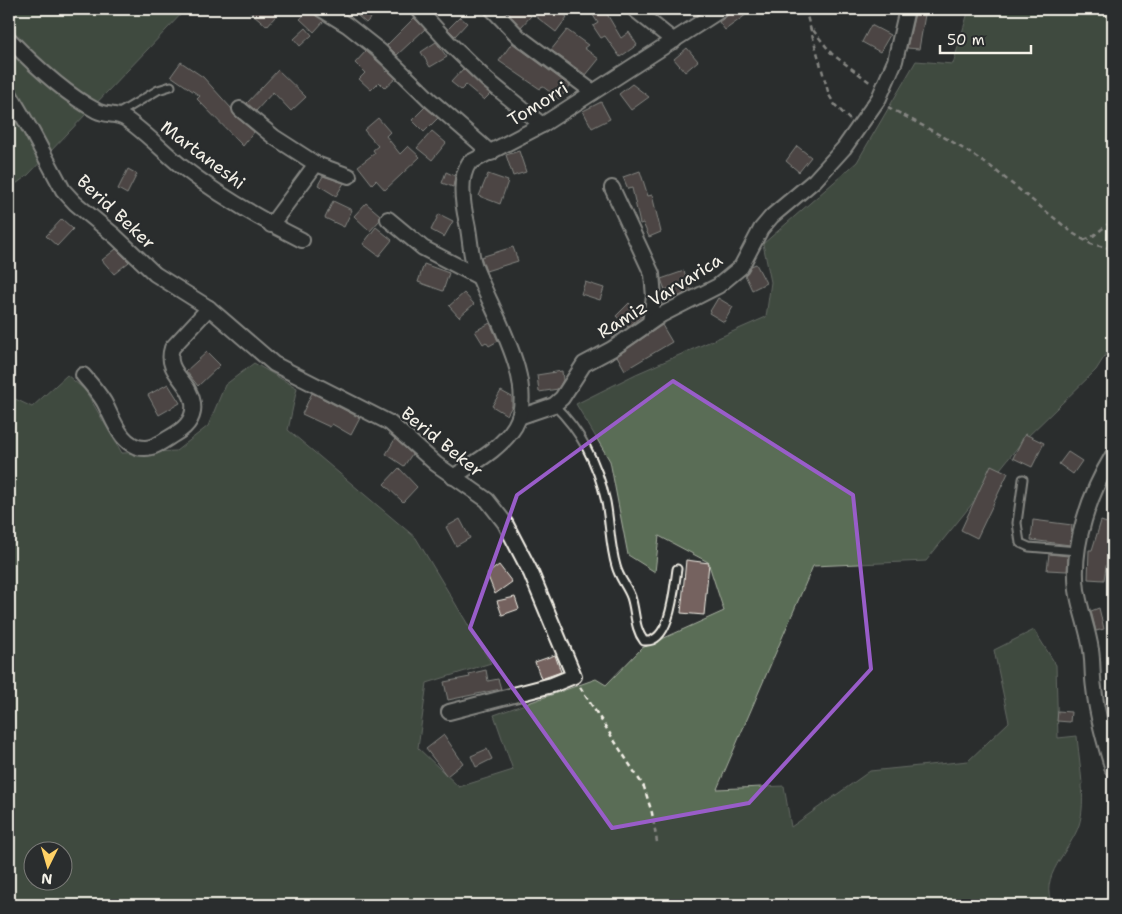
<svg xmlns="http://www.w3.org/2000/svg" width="1122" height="914" viewBox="0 0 1122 914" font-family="'Shantell Sans',sans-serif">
	<rect width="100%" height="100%" fill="#2a2d2e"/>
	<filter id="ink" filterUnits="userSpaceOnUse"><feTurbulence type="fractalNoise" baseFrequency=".02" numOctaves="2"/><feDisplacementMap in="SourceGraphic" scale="10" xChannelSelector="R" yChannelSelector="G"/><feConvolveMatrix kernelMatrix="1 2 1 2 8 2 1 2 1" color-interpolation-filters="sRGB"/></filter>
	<g filter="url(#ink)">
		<g fill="#5a6d57" stroke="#a7afa0" fill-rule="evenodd">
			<polygon points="9,9 186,9 28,175 9,189"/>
			<path d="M969 9H1113V343L1096 370 1021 443 926 561 813 566 717 789 784 786 791 827 870 771 968 761 1009 722 994 650 1034 630 1056 665 1058 738 1077 736C1079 761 1087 801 1079 825 1071 850 1037 878 1053 905H9V396L32 407 67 375 85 390 122 453 176 451 208 426 225 385 254 363 297 388 288 430 416 538 491 663 427 683 418 748 459 787 513 770 494 715 596 679 606 685 642 648 724 611 708 562 659 536 655 572 628 555 610 461 576 404 636 374 766 317 771 282 763 244 857 162 916 61 953 64ZM32 852H62V882H32Z"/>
		</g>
		<g fill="#74625e" stroke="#f4f1e8">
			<polygon points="247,9 282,9 267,26"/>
			<polygon points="310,9 324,21 314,32 300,19"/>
			<polygon points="350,9 379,9 366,23"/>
			<polygon points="512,9 522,9 531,16 521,27 508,13"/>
			<polygon points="526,9 557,9 567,17 556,32"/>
			<polygon points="589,9 604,9 621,38 629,32 637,45 620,57 605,36 601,38 593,26 598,23"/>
			<polygon points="731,9 754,9 725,30 719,22 727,16"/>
			<polygon points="916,9 926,9 919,49 907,48"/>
			<polygon points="460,17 467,23 455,36 448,29"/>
			<polygon points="414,18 425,29 397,55 387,45"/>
			<polygon points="871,25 890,35 880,52 862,42"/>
			<polygon points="306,28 312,35 300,46 294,39"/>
			<polygon points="567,30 588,45 584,48 599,59 586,75 551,50"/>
			<polygon points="436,42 447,57 430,67 421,52"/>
			<polygon points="512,43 570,86 559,99 542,86 540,89 499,61"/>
			<polygon points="687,48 698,61 685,72 674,59"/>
			<polygon points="366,51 384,67 386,72 388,71 396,78 385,88 379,82 371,90 359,79 365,73 355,63"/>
			<polygon points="181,62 203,77 231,108 234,115 254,132 243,146 197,99 200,96 171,76"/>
			<polygon points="463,69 490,94 484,100 466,85 461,90 451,82"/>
			<polygon points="278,70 306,97 291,111 273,92 256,111 247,103"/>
			<polygon points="632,84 649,97 631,110 619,94"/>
			<polygon points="601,102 610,119 592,128 583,111"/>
			<polygon points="425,107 438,118 424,132 412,120"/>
			<polygon points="378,118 390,132 386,136 400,154 408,146 420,157 385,190 376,180 372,184 358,166 375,153 373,150 378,146 364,130"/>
			<polygon points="432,131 446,143 432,160 417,148"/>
			<polygon points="797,146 811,157 799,172 786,161"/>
			<polygon points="519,151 526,172 513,176 506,155"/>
			<polygon points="128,169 137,174 127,194 118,189"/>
			<polygon points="640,171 648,196 652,195 661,232 649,237 643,223 640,224 632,188 628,189 623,177"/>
			<polygon points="446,172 455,176 453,187 442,183"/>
			<polygon points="488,174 508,181 500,204 479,196"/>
			<polygon points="323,176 344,183 336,196 318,185"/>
			<polygon points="333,201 352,210 344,227 325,218"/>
			<polygon points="366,203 380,215 380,220 370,231 354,216"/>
			<polygon points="439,214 453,221 444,237 431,230"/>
			<polygon points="62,219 73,229 57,246 46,236"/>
			<polygon points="376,227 392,240 379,256 363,244"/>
			<polygon points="513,247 518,261 486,271 481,257"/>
			<polygon points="116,249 129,262 114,274 102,260"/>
			<polygon points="424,264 449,273 443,291 418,282"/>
			<polygon points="756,264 766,283 752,290 745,275 751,266"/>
			<polygon points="684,271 691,290 676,298 672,287 665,290 661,279"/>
			<polygon points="585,282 604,288 600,300 581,294"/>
			<polygon points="464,293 474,304 459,317 449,306"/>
			<polygon points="718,298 733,307 724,322 709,313"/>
			<polygon points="629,303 642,316 628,327 616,316"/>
			<polygon points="490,323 498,341 489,346 486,342 483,344 475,331"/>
			<polygon points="662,325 672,342 625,370 617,356"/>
			<polygon points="207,352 220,365 198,386 186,371"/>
			<polygon points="562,371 563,380 558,389 539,392 537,375"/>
			<polygon points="168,384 180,403 159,415 148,395"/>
			<polygon points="501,391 512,397 512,406 507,415 492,406"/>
			<polygon points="312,393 360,418 351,435 332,424 330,427 302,414"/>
			<polygon points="1025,434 1044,443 1032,467 1013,458"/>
			<polygon points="395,439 412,454 404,466 386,454"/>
			<polygon points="1068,452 1082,461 1073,474 1059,464"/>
			<polygon points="991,465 1008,473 977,538 961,530"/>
			<polygon points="399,468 417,487 403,502 384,484"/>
			<polygon points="460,519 470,538 456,546 446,527"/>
			<polygon points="1033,520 1072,525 1070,545 1031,540"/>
			<polygon points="1101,521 1113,525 1113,543 1110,541 1104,580 1088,579 1089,550 1092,550"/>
			<polygon points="1049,554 1068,556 1067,571 1047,570"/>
			<polygon points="686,560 709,563 704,615 681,613"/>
			<polygon points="499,565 512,582 495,594 487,574"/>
			<polygon points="515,597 519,609 502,615 497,601"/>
			<polygon points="1099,608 1104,629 1096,631 1091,611"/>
			<polygon points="555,655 561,672 541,679 535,662"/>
			<polygon points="486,670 488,681 498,679 501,689 448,700 444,682 470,677 469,674"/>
			<polygon points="1058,711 1071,712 1070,722 1057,721"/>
			<polygon points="444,735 463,763 447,776 426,749"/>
			<polygon points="487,749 492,759 476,767 471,756"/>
		</g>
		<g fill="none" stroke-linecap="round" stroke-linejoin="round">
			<defs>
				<g id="service">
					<polyline points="116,115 158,90 171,86"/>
					<path d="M554 405C581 431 598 465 606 502 610 523 610 546 616 566 619 578 627 586 631 597 636 612 634 628 644 641 671 644 674 588 677 569"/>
					<polyline points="1023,479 1017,523 1020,543 1029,547 1077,551"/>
				</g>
				<g id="minor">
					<polyline points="321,9 347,25 380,51 429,99 491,153"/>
					<polyline points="418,9 448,42 487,80 542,125"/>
					<polyline points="492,9 519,37 593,92"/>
					<polyline points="634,9 674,41"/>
					<path d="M9 39C34 65 65 94 97 111 107 116 118 113 126 119 146 133 163 151 181 166 218 195 260 219 302 240"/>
					<polyline points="9,93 32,132 63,190 75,203 115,236 155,274 209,308 274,364 390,423 436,464 487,500 505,523 531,573 574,676 552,685 449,712"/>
					<polyline points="240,109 274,137 316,164 271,225"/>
					<polyline points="316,164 349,176"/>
					<polyline points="612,188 652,274 654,297 650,322"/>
					<polyline points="388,219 423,248 479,277"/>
					<path d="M83 375C90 383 98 392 104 402 113 418 121 448 145 448 156 448 166 439 175 434 187 427 195 417 193 403 190 381 164 372 172 348L209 308"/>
					<polyline points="519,417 554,405 562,398 584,364 612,349 661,315 718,286 741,267 761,229 772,216 815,180 844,148 879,98 895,61 907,9"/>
					<path d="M1113 455C1090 493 1071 545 1077 590 1080 610 1088 629 1091 650 1093 662 1092 675 1094 688 1097 716 1105 743 1113 770"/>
					<path d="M453 477C474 463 501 449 515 426 540 383 488 306 474 264 470 251 470 236 467 223 463 206 458 179 469 163L542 125 722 9"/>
				</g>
			</defs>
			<use href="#service" stroke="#f4f1e8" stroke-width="11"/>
			<use href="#minor" stroke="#f4f1e8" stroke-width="18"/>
			<g stroke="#f4f1e8" stroke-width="2.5" stroke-dasharray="5 4" stroke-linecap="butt">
				<polyline points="805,9 829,95 835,105 850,120"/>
				<polyline points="813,30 832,54 871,83"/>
				<polyline points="888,107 951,141 990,166 1074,234 1091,244 1113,249"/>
				<polyline points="1084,240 1092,237 1113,220"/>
				<polyline points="580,687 644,787 652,813 657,842"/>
			</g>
			<use href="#service" stroke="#2a2d2e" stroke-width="7"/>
			<use href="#minor" stroke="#2a2d2e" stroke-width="14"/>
		</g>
	</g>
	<path d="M0 0H1122V914H0ZM673 381 853 495 871 669 749 803 612 828 470 628 517 495Z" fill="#2a2d2e" fill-opacity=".55" fill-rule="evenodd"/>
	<path fill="none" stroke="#995dc9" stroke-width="4" stroke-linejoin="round" d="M673 381 853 495 871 669 749 803 612 828 470 628 517 495Z"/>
	<g text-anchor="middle" stroke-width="4.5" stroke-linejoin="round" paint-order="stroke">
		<g font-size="18" fill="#f4f1e8" stroke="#2a2d2e">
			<text transform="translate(538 104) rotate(-32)" y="6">Tomorri</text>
			<text transform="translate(203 155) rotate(37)" y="6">Martaneshi</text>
			<text transform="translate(116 212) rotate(43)" y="6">Berid Beker</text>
			<text transform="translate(660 296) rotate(-32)" y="6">Ramiz Varvarica</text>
			<text transform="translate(442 442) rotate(39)" y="6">Berid Beker</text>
		</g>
	</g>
	<rect width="1122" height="914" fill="none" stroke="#2a2d2e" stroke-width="30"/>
	<rect x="15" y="15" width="1092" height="884" fill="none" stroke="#f4f1e8" stroke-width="2" filter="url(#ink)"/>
	<g transform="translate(48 866) rotate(185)"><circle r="24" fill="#2a2d2e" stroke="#7b7b78"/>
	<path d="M0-4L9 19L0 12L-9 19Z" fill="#ffd166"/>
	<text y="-8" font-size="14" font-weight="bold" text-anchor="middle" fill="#f4f1e8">N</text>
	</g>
	<path d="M940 45v8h91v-8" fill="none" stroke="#f4f1e8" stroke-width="2.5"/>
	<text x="947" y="45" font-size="15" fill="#f4f1e8" stroke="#2a2d2e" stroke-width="4" paint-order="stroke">50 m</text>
</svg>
